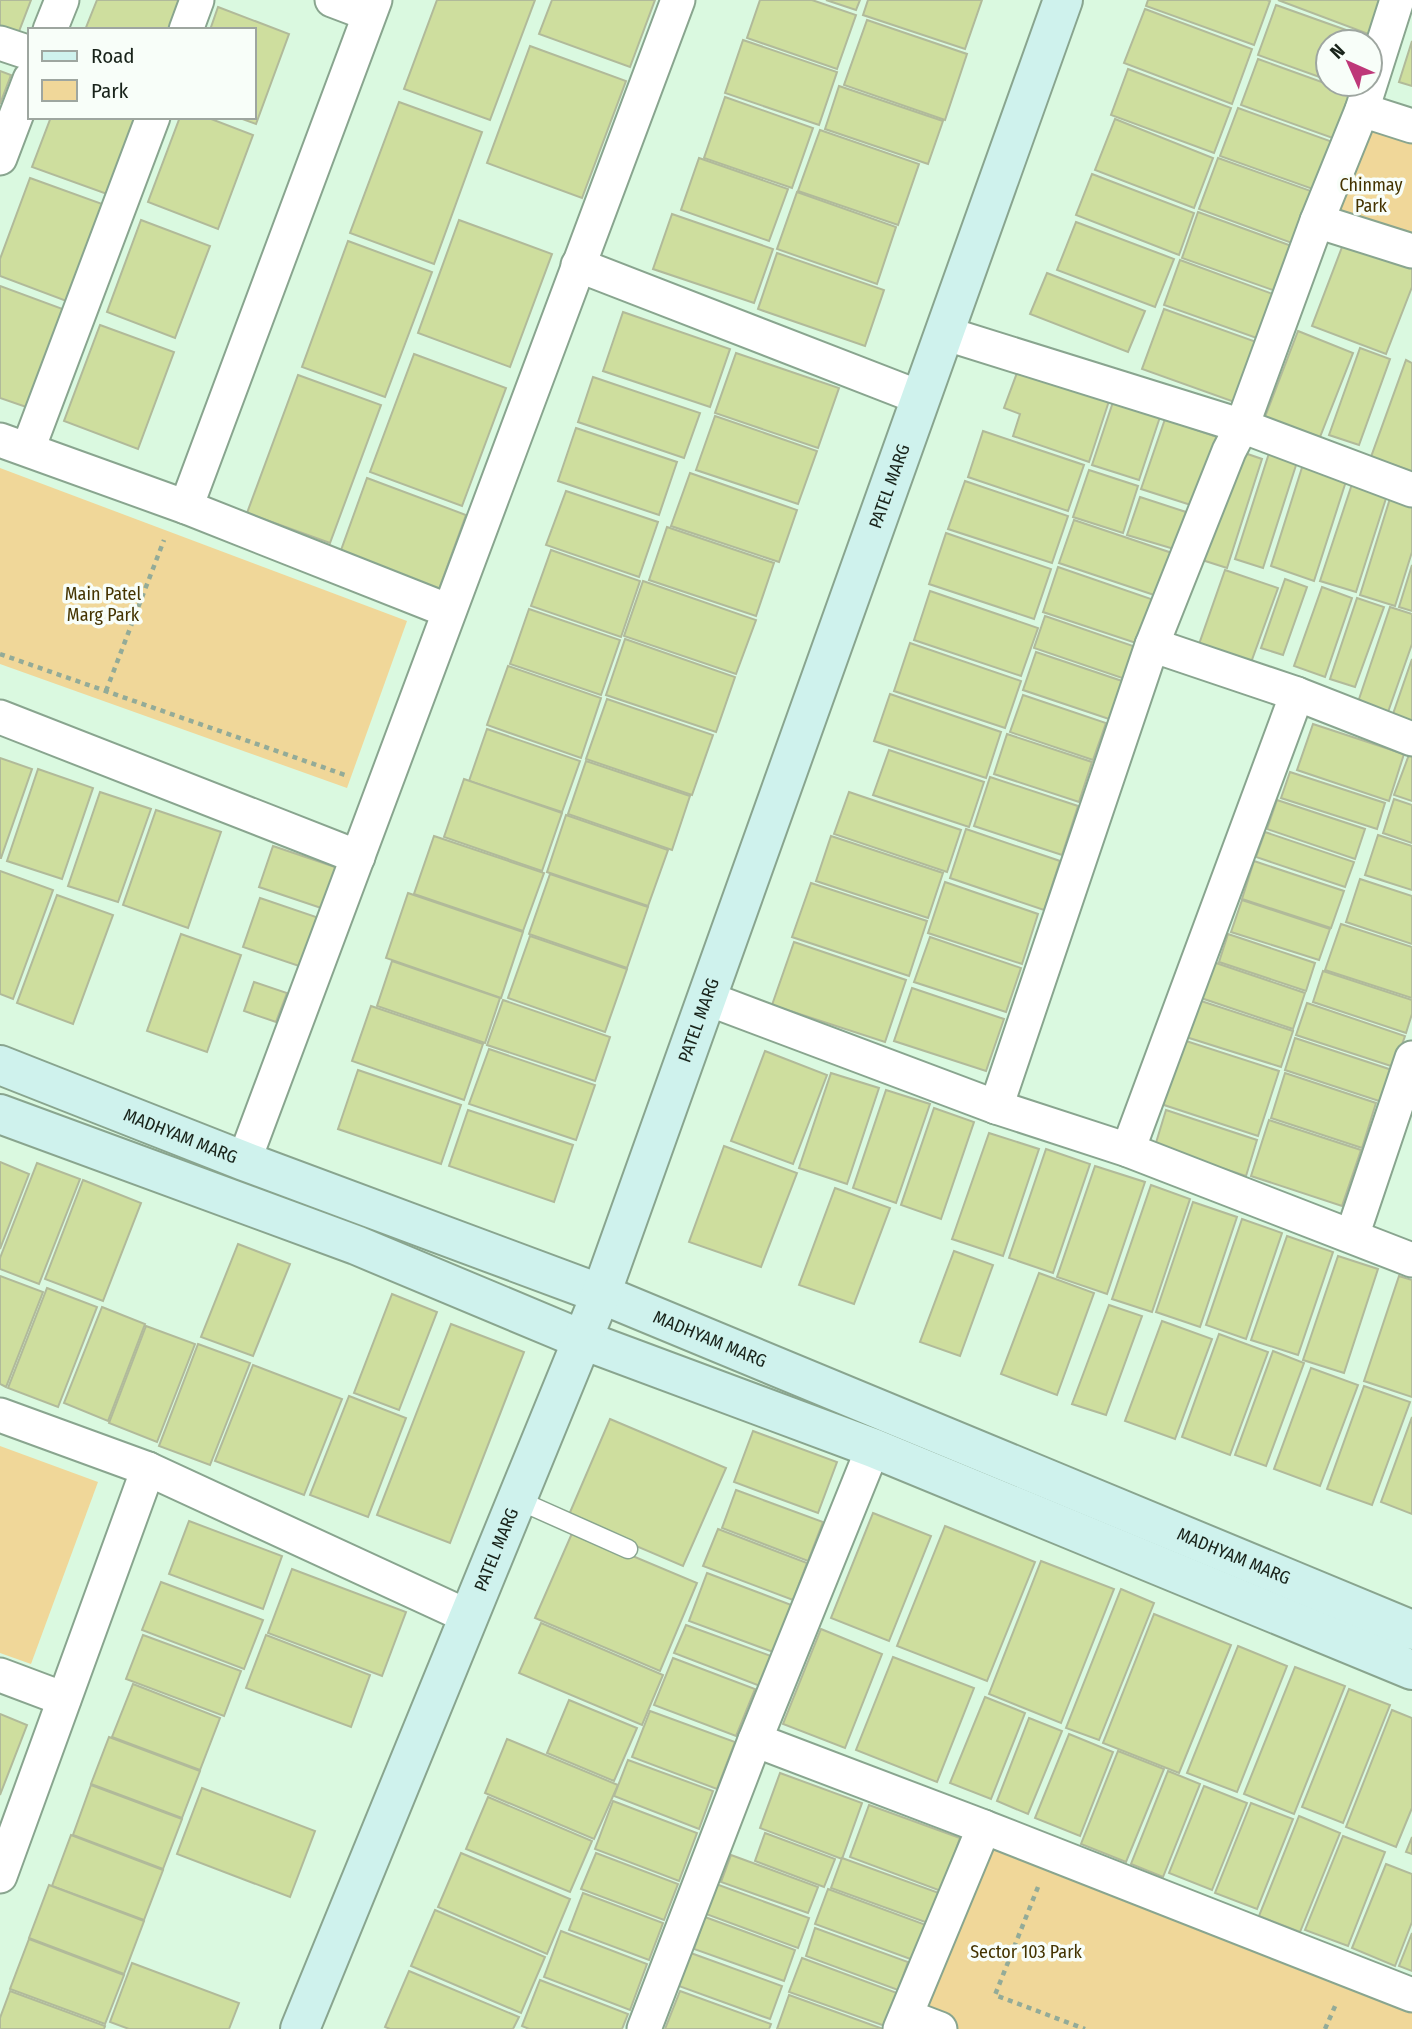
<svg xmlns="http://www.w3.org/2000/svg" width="1412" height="2029" viewBox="0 0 1412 2029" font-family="'Fira Sans Condensed',sans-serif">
	<rect width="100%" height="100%" fill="#daf9e0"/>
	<g fill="#f0d799">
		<polygon points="1362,110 1412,126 1412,251 1317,221"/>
		<polygon points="0,468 407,621 347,788 0,664"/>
		<polygon points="0,1446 98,1482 31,1664 0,1653"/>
		<polygon points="984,1827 1412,1995 1412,2029 940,2029 906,2016"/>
	</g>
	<g fill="#cede9e" stroke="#b1ba9a" stroke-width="2">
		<polygon points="0,0 31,0 18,34 0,28"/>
		<polygon points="97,0 182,0 171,30 85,30"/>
		<polygon points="437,0 535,0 490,120 404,89"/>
		<polygon points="552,0 655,0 630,67 539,34"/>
		<polygon points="760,0 812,0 856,15 837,69 747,38"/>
		<polygon points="826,0 860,0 856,10"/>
		<polygon points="868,0 982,0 965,49 863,15"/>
		<polygon points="1148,0 1267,0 1270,1 1254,45 1146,6"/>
		<polygon points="1278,0 1383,0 1371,35"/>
		<polygon points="1276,5 1377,41 1328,42 1328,80 1258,55"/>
		<polygon points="218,7 289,34 256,124 237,117 254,117 254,30 210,30"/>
		<polygon points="1145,9 1252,49 1232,104 1124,63"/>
		<polygon points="867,20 967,54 945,120 844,85"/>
		<polygon points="743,40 837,72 819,125 725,93"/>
		<polygon points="1412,41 1412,86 1399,82"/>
		<polygon points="530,46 626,81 582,198 487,163"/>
		<polygon points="1258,59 1358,95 1341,141 1241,105"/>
		<polygon points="1128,69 1231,108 1214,153 1111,115"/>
		<polygon points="0,71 11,75 0,104"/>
		<polygon points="839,86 943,121 928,164 825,129"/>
		<polygon points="725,97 813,128 792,188 704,158"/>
		<polygon points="399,102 482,132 434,264 350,233"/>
		<polygon points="1238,108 1341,145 1324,193 1220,156"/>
		<polygon points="51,117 136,117 107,194 32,167"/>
		<polygon points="180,117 206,117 253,135 218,229 148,202"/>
		<polygon points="1115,119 1213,158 1194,208 1095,170"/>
		<polygon points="820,130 919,164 898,225 798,191"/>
		<polygon points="699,158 788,189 769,241 681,210"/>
		<polygon points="1218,158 1322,195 1303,247 1199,209"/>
		<polygon points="1092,174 1194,213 1179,255 1076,215"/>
		<polygon points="30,178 105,205 69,302 0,276 0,259"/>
		<polygon points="797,192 896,227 877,284 777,249"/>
		<polygon points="1198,212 1300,249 1284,294 1182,258"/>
		<polygon points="672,214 773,249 754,303 653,269"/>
		<polygon points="141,220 210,246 175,338 107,312"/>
		<polygon points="459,220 552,254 510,367 418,333"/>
		<polygon points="1076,222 1174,259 1155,307 1057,270"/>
		<polygon points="1347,234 1412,260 1412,287 1386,354 1312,326"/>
		<polygon points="348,241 432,272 385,397 302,367"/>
		<polygon points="777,253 884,290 865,346 758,309"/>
		<polygon points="1180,260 1281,297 1265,341 1164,305"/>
		<polygon points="1047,273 1145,311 1128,352 1030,314"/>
		<polygon points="0,286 68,311 32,409 0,398"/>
		<polygon points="1164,309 1262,344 1240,404 1142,369"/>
		<polygon points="623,312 730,349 710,407 603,371"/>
		<polygon points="100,325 174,352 138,449 64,421"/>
		<polygon points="1298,331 1353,353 1320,437 1265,417"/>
		<polygon points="1360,348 1390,359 1359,445 1329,435"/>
		<polygon points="736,353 839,388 818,448 715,413"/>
		<polygon points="414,354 506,388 462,506 370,472"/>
		<polygon points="1406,360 1412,363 1412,471 1371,457"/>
		<polygon points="1018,370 1109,401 1089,462 1013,436 1020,414 1004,408"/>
		<polygon points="298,375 381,405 330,543 247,513"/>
		<polygon points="593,377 700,413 684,458 578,422"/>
		<polygon points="1113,402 1160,417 1139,480 1092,465"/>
		<polygon points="715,416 817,451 798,504 696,470"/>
		<polygon points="1165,419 1220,438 1197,507 1141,489"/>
		<polygon points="576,428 677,462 659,515 558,481"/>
		<polygon points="983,431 1084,465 1068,511 968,477"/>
		<polygon points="1271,447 1299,456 1263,568 1235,559"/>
		<polygon points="1233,449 1262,459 1227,568 1199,559"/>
		<polygon points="1305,458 1349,472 1314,581 1271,566"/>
		<polygon points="1089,470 1138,486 1123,533 1073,517"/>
		<polygon points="690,473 797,510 779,562 671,526"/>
		<polygon points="367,478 466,515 439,589 340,553"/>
		<polygon points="1354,478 1389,489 1356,592 1320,581"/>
		<polygon points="965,481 1068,516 1052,563 948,529"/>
		<polygon points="566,491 658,522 639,577 546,545"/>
		<polygon points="1392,492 1412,499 1412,552 1395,606 1360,595"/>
		<polygon points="1140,497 1186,512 1174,549 1127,535"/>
		<polygon points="1074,520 1172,553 1157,596 1059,563"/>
		<polygon points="667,527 774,563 756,616 649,580"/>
		<polygon points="946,533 1051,569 1034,619 929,584"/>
		<polygon points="551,550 640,581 621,637 531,606"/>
		<polygon points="1412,565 1412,611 1399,607"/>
		<polygon points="1058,567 1154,600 1139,644 1043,612"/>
		<polygon points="1225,570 1278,588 1249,668 1197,650"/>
		<polygon points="1285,579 1307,587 1283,655 1261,648"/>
		<polygon points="643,581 756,620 736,674 624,636"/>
		<polygon points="1322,587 1352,598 1325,677 1294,666"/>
		<polygon points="930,591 1038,628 1021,676 914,640"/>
		<polygon points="1357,598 1384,607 1355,687 1330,679"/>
		<polygon points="1390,607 1412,614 1412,644 1388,712 1358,702"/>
		<polygon points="529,609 620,640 601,695 510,664"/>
		<polygon points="1045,616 1139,648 1128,680 1034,648"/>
		<polygon points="625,639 735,677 716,732 606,695"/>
		<polygon points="910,643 1021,681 1005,728 894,691"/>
		<polygon points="1036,652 1125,682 1112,720 1023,690"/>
		<polygon points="1412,659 1412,721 1393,714"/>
		<polygon points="508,666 601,698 581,758 487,725"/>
		<polygon points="890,694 1001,732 986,778 874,741"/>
		<polygon points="1023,695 1106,723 1093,760 1010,732"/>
		<polygon points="607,699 713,735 692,795 586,759"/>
		<polygon points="1313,724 1404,754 1389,801 1297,770"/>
		<polygon points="487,729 580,761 562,812 469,781"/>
		<polygon points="1007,734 1092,762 1079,802 994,774"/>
		<polygon points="889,750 984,782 969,827 873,795"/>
		<polygon points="1410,752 1412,753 1412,801 1394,795"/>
		<polygon points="0,758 32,769 1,858 0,858"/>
		<polygon points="586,761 690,796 672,850 568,814"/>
		<polygon points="38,769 93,788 62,879 7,861"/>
		<polygon points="1290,772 1385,803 1377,829 1281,798"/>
		<polygon points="990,777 1078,806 1062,855 974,826"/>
		<polygon points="464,779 562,813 542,871 444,837"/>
		<polygon points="100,792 151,809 118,902 68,886"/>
		<polygon points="849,792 961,830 947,872 834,834"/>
		<polygon points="1394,799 1412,805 1412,843 1383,833"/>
		<polygon points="1277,800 1365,829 1355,859 1267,829"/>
		<polygon points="156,810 221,832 188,928 123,905"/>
		<polygon points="566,815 668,850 648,906 547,872"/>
		<polygon points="966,829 1060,861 1044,910 950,878"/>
		<polygon points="1265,832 1354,862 1345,887 1256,857"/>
		<polygon points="1378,835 1412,846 1412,890 1365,875"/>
		<polygon points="434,836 544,873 523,931 414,894"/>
		<polygon points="831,836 943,873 928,918 816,881"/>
		<polygon points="273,846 338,868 324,909 259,887"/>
		<polygon points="1254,861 1344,891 1331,928 1242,899"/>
		<polygon points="0,871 53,890 13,999 0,994"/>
		<polygon points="550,874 648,907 627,968 529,934"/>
		<polygon points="1360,879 1412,896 1412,944 1346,922"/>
		<polygon points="945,882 1038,914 1022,964 928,933"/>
		<polygon points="811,883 927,921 909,976 792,937"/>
		<polygon points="408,893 523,932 501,998 386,958"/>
		<polygon points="57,895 113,915 73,1024 17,1003"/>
		<polygon points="260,898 322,919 305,968 243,947"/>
		<polygon points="1242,900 1330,929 1319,960 1231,932"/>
		<polygon points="1341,924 1412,947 1412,998 1325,970"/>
		<polygon points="181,934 241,955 207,1052 147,1031"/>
		<polygon points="1228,934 1315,963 1306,991 1219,962"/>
		<polygon points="530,936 627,969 605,1032 508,998"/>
		<polygon points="930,937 1021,968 1006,1012 914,982"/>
		<polygon points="794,942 906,980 885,1042 772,1005"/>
		<polygon points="392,961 500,998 485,1043 377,1006"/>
		<polygon points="1213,962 1305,993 1293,1029 1201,998"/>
		<polygon points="1323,971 1412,1000 1412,1014 1406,1033 1313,1002"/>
		<polygon points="254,982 287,993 276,1022 244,1011"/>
		<polygon points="912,988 1004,1019 986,1071 894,1041"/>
		<polygon points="503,1000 610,1037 595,1081 487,1045"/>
		<polygon points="1198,1000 1293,1031 1281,1067 1186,1037"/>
		<polygon points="1307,1003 1405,1036 1394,1067 1296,1035"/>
		<polygon points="371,1006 483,1044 464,1100 352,1061"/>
		<polygon points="1295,1038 1392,1070 1382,1102 1285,1070"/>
		<polygon points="1183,1040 1279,1071 1258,1136 1161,1104"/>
		<polygon points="489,1049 595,1085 576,1140 469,1104"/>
		<polygon points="765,1051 827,1075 793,1164 731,1141"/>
		<polygon points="358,1070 461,1105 441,1164 338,1129"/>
		<polygon points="831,1073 879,1088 847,1184 799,1168"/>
		<polygon points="1285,1073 1376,1103 1362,1148 1271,1118"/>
		<polygon points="886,1090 930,1104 896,1203 853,1188"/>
		<polygon points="934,1108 974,1122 941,1219 901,1205"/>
		<polygon points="468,1110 573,1145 554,1202 449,1166"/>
		<polygon points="1166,1110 1257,1140 1246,1176 1155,1146"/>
		<polygon points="1269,1120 1361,1150 1342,1206 1251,1176"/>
		<polygon points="989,1133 1039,1149 1003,1256 952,1239"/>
		<polygon points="724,1146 797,1173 761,1267 689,1242"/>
		<polygon points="1046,1149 1090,1164 1053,1273 1009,1258"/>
		<polygon points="0,1162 29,1174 0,1249"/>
		<polygon points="37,1163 80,1179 39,1284 0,1269 0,1258"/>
		<polygon points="1095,1166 1145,1182 1107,1294 1057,1277"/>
		<polygon points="83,1180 141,1203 103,1301 45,1279"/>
		<polygon points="1151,1185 1190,1199 1152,1312 1112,1299"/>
		<polygon points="835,1188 890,1208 854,1304 799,1285"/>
		<polygon points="1193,1202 1237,1217 1200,1327 1156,1312"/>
		<polygon points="1242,1219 1282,1233 1246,1339 1206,1325"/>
		<polygon points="1287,1236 1333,1252 1298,1355 1251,1340"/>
		<polygon points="238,1244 290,1264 253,1356 201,1337"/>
		<polygon points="954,1251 993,1265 960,1356 920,1342"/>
		<polygon points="1338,1256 1378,1269 1344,1373 1303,1360"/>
		<polygon points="1039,1273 1094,1293 1057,1395 1001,1374"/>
		<polygon points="0,1276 43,1292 6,1387 0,1384"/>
		<polygon points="1399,1276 1412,1280 1412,1397 1364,1381"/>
		<polygon points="47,1288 97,1307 58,1407 8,1388"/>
		<polygon points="392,1294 437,1312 399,1410 354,1393"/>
		<polygon points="1109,1305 1142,1316 1106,1415 1072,1404"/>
		<polygon points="102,1307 145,1324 108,1421 64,1403"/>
		<polygon points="1162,1321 1212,1339 1175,1439 1125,1421"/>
		<polygon points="451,1324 524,1352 450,1543 377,1515"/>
		<polygon points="146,1326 195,1344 157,1442 109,1423"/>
		<polygon points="1219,1334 1268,1352 1230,1455 1182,1437"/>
		<polygon points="198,1344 250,1363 210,1465 159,1446"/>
		<polygon points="1273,1351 1304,1363 1266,1466 1235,1455"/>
		<polygon points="253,1365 342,1399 304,1495 215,1461"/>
		<polygon points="1311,1368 1358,1385 1320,1486 1274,1469"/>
		<polygon points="1364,1386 1410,1402 1372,1505 1327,1489"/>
		<polygon points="349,1396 406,1418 368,1517 310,1495"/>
		<polygon points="1412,1417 1412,1514 1381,1502"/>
		<polygon points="610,1419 726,1468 683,1566 568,1517"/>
		<polygon points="753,1431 837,1462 818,1513 734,1482"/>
		<polygon points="736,1490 823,1522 808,1561 722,1528"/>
		<polygon points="873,1513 931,1536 889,1641 831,1618"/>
		<polygon points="189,1521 282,1556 263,1609 169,1574"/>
		<polygon points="945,1526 1035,1562 987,1681 897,1646"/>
		<polygon points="718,1529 807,1563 793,1600 703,1566"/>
		<polygon points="573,1531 697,1583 660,1671 535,1618"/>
		<polygon points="1041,1561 1114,1589 1061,1723 989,1694"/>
		<polygon points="292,1569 406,1612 382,1676 268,1633"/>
		<polygon points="707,1573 794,1606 776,1653 689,1621"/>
		<polygon points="161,1582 263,1620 244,1669 142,1630"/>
		<polygon points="1121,1589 1154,1603 1099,1740 1066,1728"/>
		<polygon points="1154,1614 1231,1645 1179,1773 1103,1743"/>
		<polygon points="541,1623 663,1675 642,1725 519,1673"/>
		<polygon points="686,1625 771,1656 760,1686 674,1653"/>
		<polygon points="821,1629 882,1654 845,1748 783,1724"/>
		<polygon points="143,1635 241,1671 224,1716 126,1679"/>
		<polygon points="266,1635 370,1675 351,1727 246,1688"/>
		<polygon points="1238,1646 1287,1666 1237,1792 1187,1773"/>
		<polygon points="893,1657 974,1688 937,1782 856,1750"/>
		<polygon points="673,1658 755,1689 736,1736 654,1705"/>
		<polygon points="1295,1667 1345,1686 1294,1814 1244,1794"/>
		<polygon points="133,1684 220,1718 200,1770 112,1737"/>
		<polygon points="1349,1689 1390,1705 1343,1823 1302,1807"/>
		<polygon points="985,1697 1025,1713 991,1799 950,1783"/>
		<polygon points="569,1700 637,1728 614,1781 547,1753"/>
		<polygon points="1392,1710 1412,1718 1412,1808 1396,1847 1346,1827"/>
		<polygon points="650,1711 735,1742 717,1789 632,1757"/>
		<polygon points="0,1714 27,1725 0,1795"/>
		<polygon points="1029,1718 1062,1731 1028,1814 997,1801"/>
		<polygon points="1069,1734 1113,1752 1080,1836 1035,1818"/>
		<polygon points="109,1737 200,1771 182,1818 91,1784"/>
		<polygon points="507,1739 618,1785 594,1839 485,1793"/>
		<polygon points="1118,1751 1164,1769 1126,1862 1081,1844"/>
		<polygon points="628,1760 713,1791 699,1829 614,1796"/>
		<polygon points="1168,1771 1200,1784 1163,1877 1131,1864"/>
		<polygon points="780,1773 862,1803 842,1859 760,1828"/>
		<polygon points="91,1785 182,1819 163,1869 73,1835"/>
		<polygon points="1204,1786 1247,1803 1212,1890 1169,1873"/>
		<polygon points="202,1788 315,1831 290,1897 177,1854"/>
		<polygon points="488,1797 592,1841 570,1892 466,1849"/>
		<polygon points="613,1801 697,1833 679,1881 595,1849"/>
		<polygon points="1251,1803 1293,1819 1257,1909 1215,1893"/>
		<polygon points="869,1805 960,1838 941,1891 850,1857"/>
		<polygon points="1299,1816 1340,1833 1300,1932 1259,1916"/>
		<polygon points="765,1833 835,1859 824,1887 755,1861"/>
		<polygon points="71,1835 163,1870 144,1920 52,1886"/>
		<polygon points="1343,1836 1385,1852 1348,1946 1305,1930"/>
		<polygon points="1412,1837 1412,1854 1406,1852"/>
		<polygon points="461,1853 570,1899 547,1954 438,1907"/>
		<polygon points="596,1853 678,1884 664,1920 581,1889"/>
		<polygon points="731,1855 818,1887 808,1913 721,1882"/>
		<polygon points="842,1858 939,1893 928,1923 831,1888"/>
		<polygon points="1386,1864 1412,1874 1412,1922 1395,1966 1352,1948"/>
		<polygon points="716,1884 809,1918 798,1948 706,1914"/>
		<polygon points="49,1885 144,1921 124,1974 29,1938"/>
		<polygon points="828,1889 926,1925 913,1960 815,1924"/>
		<polygon points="583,1893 663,1923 649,1960 569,1930"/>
		<polygon points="435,1910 545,1957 521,2013 411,1966"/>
		<polygon points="705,1917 795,1950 784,1981 694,1949"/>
		<polygon points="815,1928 908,1962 898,1990 806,1956"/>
		<polygon points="561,1931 647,1964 630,2010 544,1977"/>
		<polygon points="1412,1933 1412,1971 1399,1966"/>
		<polygon points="29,1939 124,1975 105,2024 10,1989"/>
		<polygon points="688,1952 782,1986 770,2019 676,1985"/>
		<polygon points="802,1958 897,1993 885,2026 789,1992"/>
		<polygon points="132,1963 239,2003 229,2029 129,2029 110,2022"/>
		<polygon points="409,1971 519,2017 513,2029 390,2029 385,2027"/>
		<polygon points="540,1980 628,2014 622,2029 529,2029 522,2026"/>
		<polygon points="10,1991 105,2026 104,2029 0,2029 0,2018"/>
		<polygon points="680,1991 771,2024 769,2029 665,2029"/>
		<polygon points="789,1995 883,2029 777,2029"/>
	</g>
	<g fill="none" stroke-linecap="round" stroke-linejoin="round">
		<defs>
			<polyline id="lane" points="518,1500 628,1549"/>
			<g id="street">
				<polyline points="332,0 369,14"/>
				<polyline points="50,30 62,0"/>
				<polyline points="186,30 197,0"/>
				<polyline points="0,43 30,53"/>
				<polyline points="1362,110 1412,126"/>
				<polyline points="0,158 30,79"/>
				<polyline points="1317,221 1412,251"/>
				<polyline points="578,265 921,398"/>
				<polyline points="944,333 1242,426 1412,490"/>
				<polyline points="0,440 186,507 449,611"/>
				<polyline points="28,449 153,117"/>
				<polyline points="186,507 375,0"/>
				<polyline points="1152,645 1229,451 1242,426 1317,221 1362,110 1397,0"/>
				<polyline points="0,717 358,857"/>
				<polyline points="706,998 996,1107 1128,1150 1412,1260"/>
				<polyline points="996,1107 1152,645 1297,694 1412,739"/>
				<polyline points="1128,1150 1297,694"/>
				<polyline points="244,1161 678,0"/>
				<polyline points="1352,1236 1412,1058"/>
				<polyline points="0,1415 148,1469 469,1617"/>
				<polyline points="0,1675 64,1699"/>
				<polyline points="755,1740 984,1827"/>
				<polyline points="0,1876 148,1469"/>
				<polyline points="906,2016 940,2029"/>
				<polyline points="644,2029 755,1740 873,1448"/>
				<polyline points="900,2029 984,1827 1412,1995"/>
			</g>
			<g id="secondary">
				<path id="s1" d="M0 1065 244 1161 601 1294 1412 1630"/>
				<polyline points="0,1114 356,1245 583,1340 873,1448 1412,1670"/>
				<path id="s2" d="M300 2029 601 1294 1063 0"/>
			</g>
		</defs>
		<use href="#lane" stroke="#89a58f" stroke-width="21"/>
		<use href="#street" stroke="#89a58f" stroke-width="37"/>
		<use href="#secondary" stroke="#89a58f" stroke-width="42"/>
		<g stroke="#93ab98" stroke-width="4.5" stroke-dasharray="5 5" stroke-linecap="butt">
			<polyline points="0,654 348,776"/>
			<polyline points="106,691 164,540"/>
			<polyline points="1038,1887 995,1995 1085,2029"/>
			<polyline points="1325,2029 1336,2004"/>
		</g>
		<use href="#lane" stroke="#fff" stroke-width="18"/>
		<use href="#street" stroke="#fff" stroke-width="33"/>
		<use href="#secondary" stroke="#cff2ed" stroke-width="38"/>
	</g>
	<g text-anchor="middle" stroke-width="7" stroke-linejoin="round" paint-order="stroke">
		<g font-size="18" fill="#430" stroke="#f8fef9">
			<text x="1371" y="191">Chinmay<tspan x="1371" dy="21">Park</tspan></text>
			<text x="103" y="600">Main Patel<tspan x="103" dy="21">Marg Park</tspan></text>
			<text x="1026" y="1958">Sector 103 Park</text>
		</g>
		<g font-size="18" fill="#18231a" stroke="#f8fef9">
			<text dy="6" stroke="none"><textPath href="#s2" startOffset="1652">PATEL MARG</textPath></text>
			<text dy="6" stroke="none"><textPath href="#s2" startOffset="1085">PATEL MARG</textPath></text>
			<text dy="6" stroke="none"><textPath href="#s1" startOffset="194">MADHYAM MARG</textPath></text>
			<text dy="6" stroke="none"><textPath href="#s1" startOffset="761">MADHYAM MARG</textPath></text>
			<text dy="6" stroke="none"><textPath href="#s2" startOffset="518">PATEL MARG</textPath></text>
			<text dy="6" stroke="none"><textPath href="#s1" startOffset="1328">MADHYAM MARG</textPath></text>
		</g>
	</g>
	<rect x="28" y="28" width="228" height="91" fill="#f8fef9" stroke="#9ea6a0" stroke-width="2"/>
	<rect x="42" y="51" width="35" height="10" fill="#cff2ed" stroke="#9ea6a0" stroke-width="2"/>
	<text x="91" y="63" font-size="21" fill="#18231a">Road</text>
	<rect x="42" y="80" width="35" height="21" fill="#f0d799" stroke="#9ea6a0" stroke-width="2"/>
	<text x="91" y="98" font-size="21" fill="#18231a">Park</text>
	<g transform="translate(1349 63) rotate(315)"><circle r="33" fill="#f8fef9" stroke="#9ea6a0" stroke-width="2"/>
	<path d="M0-5L12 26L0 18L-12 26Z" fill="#be3879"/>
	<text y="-10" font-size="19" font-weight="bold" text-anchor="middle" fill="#18231a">N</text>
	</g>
</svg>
